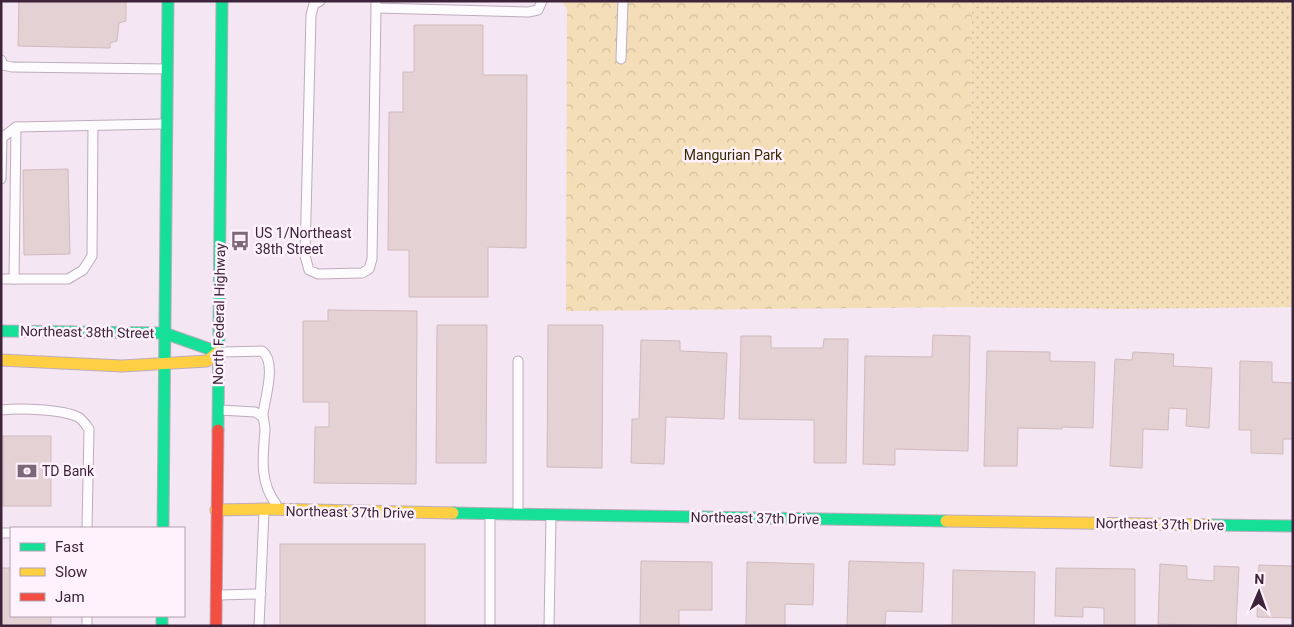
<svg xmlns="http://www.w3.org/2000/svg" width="1294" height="627" viewBox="0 0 1294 627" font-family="Roboto,sans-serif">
	<defs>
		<pattern id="grass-dots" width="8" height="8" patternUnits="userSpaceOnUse" patternTransform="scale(1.25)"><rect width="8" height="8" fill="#f4deb8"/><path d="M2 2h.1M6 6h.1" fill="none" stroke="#d2be9f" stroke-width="1.8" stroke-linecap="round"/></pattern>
		<pattern id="forest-crowns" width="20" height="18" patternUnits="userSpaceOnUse" patternTransform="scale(1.25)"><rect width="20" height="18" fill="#f4deb8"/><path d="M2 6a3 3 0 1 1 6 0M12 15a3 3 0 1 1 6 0" fill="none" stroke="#d2be9f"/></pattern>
	</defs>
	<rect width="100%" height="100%" fill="#f4e6f2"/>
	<polygon fill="url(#grass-dots)" points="972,1 1293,1 1293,307 1122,309 970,307"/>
	<polygon fill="url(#forest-crowns)" points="562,1 972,1 970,307 566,311 567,9"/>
	<g fill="#e4d1d4" stroke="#d0babd">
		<polygon points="19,1 126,1 126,21 119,23 117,41 110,43 110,48 18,46"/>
		<polygon points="414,25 483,25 483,75 527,75 526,248 488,247 488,297 409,297 409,250 388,250 389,112 403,112 403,72 414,72"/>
		<polygon points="68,169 70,254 24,255 23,170"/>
		<polygon points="328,310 417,311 416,484 314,483 315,427 329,427 329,402 303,402 303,321 328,321"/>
		<polygon points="437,325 487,325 486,463 436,463"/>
		<polygon points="548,325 603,325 602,468 547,467"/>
		<polygon points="933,335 970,336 968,451 895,449 895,465 863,464 865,356 932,357"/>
		<polygon points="741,336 771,336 771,348 823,348 824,339 848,339 846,463 814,463 814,420 739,419"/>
		<polygon points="641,340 680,341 680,351 727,353 724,419 666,417 664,464 631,463 632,419 639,419"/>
		<polygon points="987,351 1050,352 1050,361 1095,362 1093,428 1062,427 1062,429 1018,428 1017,466 984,466"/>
		<polygon points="1133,352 1174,354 1173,366 1212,368 1209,428 1186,426 1187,409 1169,408 1168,430 1143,429 1142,468 1110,466 1115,359 1132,360"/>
		<polygon points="1240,361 1272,362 1272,382 1293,383 1293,439 1283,439 1283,454 1251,453 1251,430 1239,430"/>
		<rect x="3" y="436" width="48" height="70"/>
		<rect x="280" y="544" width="145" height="82"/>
		<polygon points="641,561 712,562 712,610 679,610 679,626 640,626"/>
		<polygon points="849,561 924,563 922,612 886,611 885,626 847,626"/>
		<polygon points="747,562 814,564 813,605 785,604 785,626 746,626"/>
		<polygon points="1160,564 1187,566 1187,579 1214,581 1214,566 1239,567 1236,626 1158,624"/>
		<polygon points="1259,565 1293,566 1293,618 1257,617"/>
		<polygon points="1,568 11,568 11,616 51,616 51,626 1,626"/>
		<polygon points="1056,568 1135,569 1135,626 1104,626 1104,608 1083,607 1083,617 1055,616"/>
		<polygon points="953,570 1035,572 1034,626 952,625"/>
	</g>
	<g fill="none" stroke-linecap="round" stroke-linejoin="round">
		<defs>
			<g id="lane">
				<polyline points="320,1 314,4 311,15 305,256 309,270 318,274 362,273 369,269 372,259 376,8"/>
				<polyline points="376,1 376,8 528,12 538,10 542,1"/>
				<polyline points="621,59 623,1"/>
				<polyline points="1,60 3,65 12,67 166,69"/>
				<polyline points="1,179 2,138 16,127 163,124"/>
				<polyline points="1,279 68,279 83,270 92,256 93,126"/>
				<polyline points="14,279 16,127"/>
				<path d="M222 352 262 351C277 362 265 398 263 414 263 420 265 424 265 430 263 456 259 482 276 504"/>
				<polyline points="518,361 518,512"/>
				<path d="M1 410C20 408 61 409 78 417 82 419 86 425 89 429L87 528"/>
				<polyline points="220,410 255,412 263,417"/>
				<polyline points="1,533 11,533"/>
				<polyline points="219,595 261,594"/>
				<polyline points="87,626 87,616"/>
				<polyline points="259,626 264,511"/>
				<polyline points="490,626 490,517"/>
				<polyline points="549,626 551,516"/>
			</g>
			<g id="fast">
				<polyline points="1,331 164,333 218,352"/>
				<polyline points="218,430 222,1"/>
				<polyline points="453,513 946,521"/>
				<polyline points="1211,525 1293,526"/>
				<polyline points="163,528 168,1"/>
				<polyline points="162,616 162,626"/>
			</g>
			<g id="slow">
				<polyline points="1,360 122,366 207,361 218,352"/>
				<polyline points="216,510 264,509 453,513"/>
				<polyline points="946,521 1211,525"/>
			</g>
			<polyline id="jam" points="216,626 218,430"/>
		</defs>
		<use href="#lane" stroke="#beacbc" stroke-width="11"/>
		<use href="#fast" stroke="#beacbc" stroke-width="13"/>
		<use href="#slow" stroke="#beacbc" stroke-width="13"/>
		<use href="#jam" stroke="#beacbc" stroke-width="13"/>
		<use href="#lane" stroke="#fdfbfd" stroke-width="9"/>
		<use href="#fast" stroke="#16e098" stroke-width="11"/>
		<use href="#slow" stroke="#ffcf43" stroke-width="11"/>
		<use href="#jam" stroke="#f24e42" stroke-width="11"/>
	</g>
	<defs>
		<symbol id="bus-bare" viewBox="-9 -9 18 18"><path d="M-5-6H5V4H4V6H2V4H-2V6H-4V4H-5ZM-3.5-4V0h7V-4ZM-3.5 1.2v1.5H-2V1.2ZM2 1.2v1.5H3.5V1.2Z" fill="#7d687a" stroke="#fff2fd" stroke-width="2.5" paint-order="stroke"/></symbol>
		<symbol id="bank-bare" viewBox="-9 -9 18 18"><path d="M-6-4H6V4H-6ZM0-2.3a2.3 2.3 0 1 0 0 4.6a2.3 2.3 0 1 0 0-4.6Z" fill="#7d687a" stroke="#fff2fd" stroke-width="2.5" paint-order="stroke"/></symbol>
	</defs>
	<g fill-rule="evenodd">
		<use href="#bus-bare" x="226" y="227" width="28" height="28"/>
		<use href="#bank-bare" x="13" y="457" width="28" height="28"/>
	</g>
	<g text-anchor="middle" stroke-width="5" stroke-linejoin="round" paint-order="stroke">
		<g font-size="14" fill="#372900" stroke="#fff2fd">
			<text x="733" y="160">Mangurian Park</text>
		</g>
		<g font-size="14" fill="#3d243a" stroke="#fff2fd" text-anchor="start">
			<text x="255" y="238">US 1/Northeast<tspan x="255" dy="16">38th Street</tspan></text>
			<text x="42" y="476">TD Bank</text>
		</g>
		<g font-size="14" fill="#3d243a" stroke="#fff2fd">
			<text transform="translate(219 314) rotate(-89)" y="5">North Federal Highway</text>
			<text transform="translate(87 332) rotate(1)" y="5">Northeast 38th Street</text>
			<text transform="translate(350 512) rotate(1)" y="5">Northeast 37th Drive</text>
			<text transform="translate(755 518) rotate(1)" y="5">Northeast 37th Drive</text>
			<text transform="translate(1160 524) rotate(1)" y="5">Northeast 37th Drive</text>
		</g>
	</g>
	<rect width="1294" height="627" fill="none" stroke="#3d243a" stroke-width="5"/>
	<rect x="10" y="527" width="175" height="90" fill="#fff2fd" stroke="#b1a0af"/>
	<rect x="20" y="543" width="25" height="8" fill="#16e098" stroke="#b1a0af"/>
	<text x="55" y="552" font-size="15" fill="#3d243a">Fast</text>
	<rect x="20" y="568" width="25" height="8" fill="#ffcf43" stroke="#b1a0af"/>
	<text x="55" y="577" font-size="15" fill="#3d243a">Slow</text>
	<rect x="20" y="593" width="25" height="8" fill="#f24e42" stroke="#b1a0af"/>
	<text x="55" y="602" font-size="15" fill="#3d243a">Jam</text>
	<g transform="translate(1259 592) rotate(2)" stroke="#fff2fd" stroke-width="4" paint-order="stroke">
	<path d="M0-4L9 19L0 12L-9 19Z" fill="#3d243a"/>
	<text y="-8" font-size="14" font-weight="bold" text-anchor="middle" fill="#3d243a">N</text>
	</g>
</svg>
